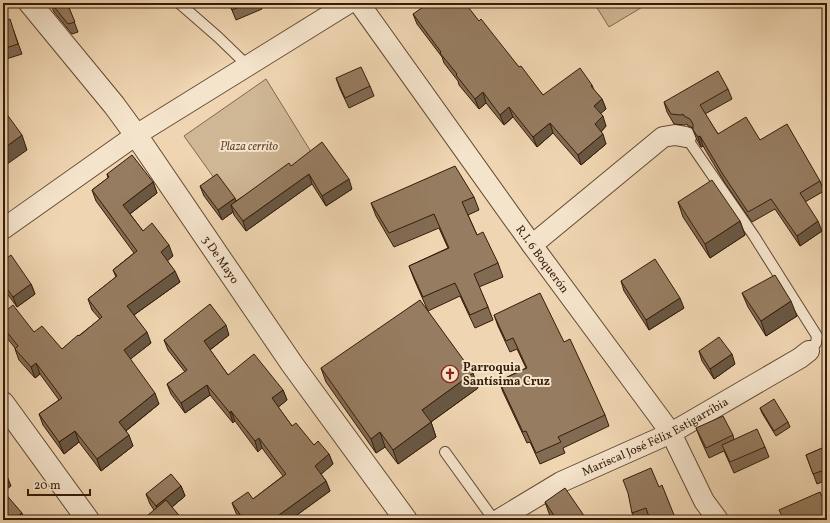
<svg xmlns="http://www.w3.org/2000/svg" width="830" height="523" viewBox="0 0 830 523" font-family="Vollkorn,serif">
	<rect width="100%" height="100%" fill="#efd5b1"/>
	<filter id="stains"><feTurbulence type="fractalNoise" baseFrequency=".005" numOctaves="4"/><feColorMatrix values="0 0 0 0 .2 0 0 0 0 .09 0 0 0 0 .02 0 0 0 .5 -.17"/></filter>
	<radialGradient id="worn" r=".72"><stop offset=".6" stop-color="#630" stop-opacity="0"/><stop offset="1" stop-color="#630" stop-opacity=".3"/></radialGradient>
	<g fill="#cfb694" stroke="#82694e">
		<polygon points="594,3 649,3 609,27"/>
		<polygon points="266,79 313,155 237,210 184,136"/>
	</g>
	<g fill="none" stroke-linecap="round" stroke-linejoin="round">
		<defs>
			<g id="service">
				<polyline points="179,3 218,37 248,66"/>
				<polyline points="686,137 754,236 817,336 816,343 809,351"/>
				<polyline points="445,452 494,520"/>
			</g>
			<g id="minor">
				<path id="s1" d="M359 3 532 245 671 433 704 501 718 520"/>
				<polyline points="3,229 136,135 349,3"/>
				<polyline points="532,245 663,137 675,135 686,137"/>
				<path id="s2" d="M498 520 561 482 671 433 800 358 809 351"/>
			</g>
			<g id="tertiary">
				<path id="s3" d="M30 3 114 105 136 135 292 364 406 520"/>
				<polyline points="3,403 88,520"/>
			</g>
		</defs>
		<use href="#service" stroke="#644a33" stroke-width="12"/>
		<use href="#minor" stroke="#644a33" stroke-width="22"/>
		<use href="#tertiary" stroke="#644a33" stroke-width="24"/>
		<use href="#service" stroke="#f5e4cc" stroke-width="10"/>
		<use href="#minor" stroke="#f5e4cc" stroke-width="20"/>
		<use href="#tertiary" stroke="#f5e4cc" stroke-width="22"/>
	</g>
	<g fill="#816b53" stroke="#351c09">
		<polygon points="50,3 67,3 78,32 72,34 54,12"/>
		<polygon points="229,3 260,3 262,9 236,20"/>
		<polygon points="413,14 479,21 543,95 592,85 594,90 602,99 606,109 600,113 606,126 601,132 606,144 581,165 553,133 537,147 513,117 504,125 486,103 479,109 459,85 458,81 444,63 442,57 417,24"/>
		<polygon points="3,21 13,29 22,54 3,60"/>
		<polygon points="336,78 370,86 374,96 349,108 340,89"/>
		<polygon points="728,89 732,99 705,114 718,134 760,140 820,181 824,191 805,202 822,231 800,246 775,209 752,222 725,183 703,146 701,147 697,140 693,130 693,128 688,126 687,124 685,125 674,124 667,112 664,102"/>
		<polygon points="291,166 352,189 326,206 312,184 246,231 234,215 233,212 222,220 204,196 200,186 236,201"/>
		<polygon points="107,174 153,182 157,193 130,214 143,231 173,256 167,260 180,282 134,315 151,343 130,359 159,404 126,431 133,446 101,471 79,442 64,454 43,425 39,414 59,400 40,374 35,378 19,360 15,349 15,348 3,333 3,313 62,349 100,319 92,310 88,299 116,277 113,270 134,253 96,201 92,190 108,178"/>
		<polygon points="474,197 479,210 468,215 477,235 498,263 503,277 479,287 488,307 493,320 475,328 460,296 428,311 414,279 409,266 448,248 439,228 394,247 376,216 371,203"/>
		<polygon points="678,202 740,221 745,235 710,258 683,217"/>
		<polygon points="3,261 31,284 35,294 17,307 3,288"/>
		<polygon points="621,281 684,308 649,330 624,291"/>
		<polygon points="742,293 797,316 766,336 748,307"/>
		<polygon points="494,315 564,342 605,415 609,426 563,448 565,453 540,464 530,442 527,443 503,392 499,381 526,368 517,349 510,352 498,326"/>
		<polygon points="229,335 210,350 228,375 283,390 287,400 278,407 292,426 314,445 329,454 333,464 321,474 326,481 330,491 290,520 241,520 236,513 232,503 253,499 283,476 262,448 258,452 235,421 233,423 210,395 185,413 171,394 167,384 185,372 168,350 164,340"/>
		<polygon points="699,351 735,364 714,379 702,361"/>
		<polygon points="321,368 478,388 431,422 436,437 398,464 385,447 376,453 326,382"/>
		<polygon points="760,408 788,422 790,427 776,436 762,413"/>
		<polygon points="696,428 733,435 734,440 765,447 769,457 734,473 724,451 709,458 700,438"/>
		<polygon points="827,446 827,480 817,484 806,455"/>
		<polygon points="181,486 185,496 172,507 154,510 150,504 146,494"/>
		<polygon points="659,487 649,518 644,520 635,520 632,513"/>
		<polygon points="545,502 587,520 553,520 550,516"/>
	</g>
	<g fill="#695743" stroke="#351c09">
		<polygon points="483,92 486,103 479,109 475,99"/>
		<polygon points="602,99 606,109 598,116 594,106"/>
		<polygon points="509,107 513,117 504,125 500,115"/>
		<polygon points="603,116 606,126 599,134 595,124"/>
		<polygon points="550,123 553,133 537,147 533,137"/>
		<polygon points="603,134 606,144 581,165 578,155"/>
		<polygon points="22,135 27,150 3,167 3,149"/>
		<polygon points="700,136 703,146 701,147 698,137"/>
		<polygon points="309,174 312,184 246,231 243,221"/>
		<polygon points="349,179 352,189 326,206 322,196"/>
		<polygon points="153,182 157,193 127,216 123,205"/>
		<polygon points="235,198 238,208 231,205 233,212 222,220 218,210"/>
		<polygon points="740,221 745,235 710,258 705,244"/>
		<polygon points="818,221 822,231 800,246 797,236"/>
		<polygon points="169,245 173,256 165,263 161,252"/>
		<polygon points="175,271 180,282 131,317 127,306"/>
		<polygon points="31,284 35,294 17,307 13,297"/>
		<polygon points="680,298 684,308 649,330 646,320"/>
		<polygon points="791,301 797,316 766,336 761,321"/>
		<polygon points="226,325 229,335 207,352 204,341"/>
		<polygon points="147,332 151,343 128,361 124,350"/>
		<polygon points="732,354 735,364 714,379 710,369"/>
		<polygon points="36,363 40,374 35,378 31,367"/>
		<polygon points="473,373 478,388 428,424 422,410"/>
		<polygon points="207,385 210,395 185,413 181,403"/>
		<polygon points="283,390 287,400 276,409 272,398"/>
		<polygon points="155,393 159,404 123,433 119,422"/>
		<polygon points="231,411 235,421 233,423 230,413"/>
		<polygon points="431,422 436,437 398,464 393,450"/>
		<polygon points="75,431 79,442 64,454 59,442"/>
		<polygon points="380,432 385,447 376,453 371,439"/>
		<polygon points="129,435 133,446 101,471 97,459"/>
		<polygon points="259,438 262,448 258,452 255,441"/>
		<polygon points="329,454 333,464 319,476 315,466"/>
		<polygon points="7,476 11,486 3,492 3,479"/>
		<polygon points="326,481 330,491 290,520 272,520"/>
		<polygon points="181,486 185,496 160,517 156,506"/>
		<polygon points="22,513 24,520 20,520 19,515"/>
	</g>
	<g fill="#967c60" stroke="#351c09">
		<polygon points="51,3 67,3 75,22 68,24"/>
		<polygon points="229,3 249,3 232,10"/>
		<polygon points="429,3 465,3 479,21 481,19 519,67 521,66 543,95 580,68 592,85 591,86 602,99 594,106 603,116 595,124 603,134 578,155 550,123 533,137 509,107 500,115 483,92 475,99 456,75 457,74 440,53 441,52 413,14"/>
		<polygon points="10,19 18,44 3,49 3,21"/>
		<polygon points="361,67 370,86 345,98 336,78"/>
		<polygon points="718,71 728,89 700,105 718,134 746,117 760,140 787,124 820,181 800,193 818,221 797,236 771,199 748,212 722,173 700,136 698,137 693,130 693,124 690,119 684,116 683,114 681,115 671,114 664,102"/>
		<polygon points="3,109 22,135 3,149"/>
		<polygon points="322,142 349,179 322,196 309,174 243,221 231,205 289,163 291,166"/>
		<polygon points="132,155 153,182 123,205 143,231 152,223 169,245 161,252 175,271 127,306 147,332 124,350 155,393 119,422 129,435 97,459 75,431 59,442 39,414 62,398 36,363 31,367 15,349 18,346 3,327 3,313 13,305 34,332 42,326 62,349 78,335 79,336 102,317 88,299 117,276 113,270 137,251 92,190 109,177 107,174"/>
		<polygon points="455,166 474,197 462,202 477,235 483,232 498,263 474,274 488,307 470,315 455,283 423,297 409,266 449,248 434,214 389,233 371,203"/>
		<polygon points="217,174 235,198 218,210 200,186"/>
		<polygon points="712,180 740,221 705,244 678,202"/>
		<polygon points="11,255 31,284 13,297 3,283 3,261"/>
		<polygon points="655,259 680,298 646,320 621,281"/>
		<polygon points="775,275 791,301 761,321 742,293"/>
		<polygon points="540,293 564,342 570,339 590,382 605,415 558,437 561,442 536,453 526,431 523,432 499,381 527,368 513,338 506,341 494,315"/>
		<polygon points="420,300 473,373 422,410 431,422 393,450 380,432 371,439 321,368"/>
		<polygon points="210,304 226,325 204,341 228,375 254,354 283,390 272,398 292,426 296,423 314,445 318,441 329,454 315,466 326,481 272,520 244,520 232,503 248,492 253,499 286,474 259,438 255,441 231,411 230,413 207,385 181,403 167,384 187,370 164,340"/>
		<polygon points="719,337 732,354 710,369 699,351"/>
		<polygon points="774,399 788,422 774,431 760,408"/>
		<polygon points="723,416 733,435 706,448 696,428"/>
		<polygon points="757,429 765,447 730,462 722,445"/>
		<polygon points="827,446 827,469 813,474 806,455"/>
		<polygon points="651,468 659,487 662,485 676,520 650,520 646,508 632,513 628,493 623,480"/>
		<polygon points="3,470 7,476 3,479"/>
		<polygon points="171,474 181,486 156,506 146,494"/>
		<polygon points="565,488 587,520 557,520 545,502"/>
		<polygon points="3,491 22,513 19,515 22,520 3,520"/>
		<polygon points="820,492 827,509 827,520 784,520 779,510"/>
		<polygon points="166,500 183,520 142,520"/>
	</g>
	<defs>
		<symbol id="church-ring" viewBox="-11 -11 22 22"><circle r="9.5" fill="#f5e4cc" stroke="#8f2418" stroke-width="1.5"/><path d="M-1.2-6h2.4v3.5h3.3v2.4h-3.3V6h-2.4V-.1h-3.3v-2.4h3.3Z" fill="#8f2418"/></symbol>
	</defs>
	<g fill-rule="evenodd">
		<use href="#church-ring" x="440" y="364" width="20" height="20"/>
	</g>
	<g text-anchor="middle" stroke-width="4" stroke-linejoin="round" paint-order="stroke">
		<g font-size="12" font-style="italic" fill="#634a33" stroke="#f5e4cc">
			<text x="249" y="150">Plaza cerrito</text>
		</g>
		<g font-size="12" fill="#351c09" stroke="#f5e4cc">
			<text dy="4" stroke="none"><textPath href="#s3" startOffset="320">3 De Mayo</textPath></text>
			<text dy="4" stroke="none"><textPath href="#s1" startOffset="315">R.I. 6 Boquerón</textPath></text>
			<text dy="4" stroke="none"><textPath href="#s2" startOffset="178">Mariscal José Félix Estigarribia</textPath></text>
		</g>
		<g font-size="12" font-weight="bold" fill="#351c09" stroke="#f5e4cc" text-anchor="start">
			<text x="463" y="371">Parroquia<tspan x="463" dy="14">Santísima Cruz</tspan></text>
		</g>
	</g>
	<rect width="830" height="523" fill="none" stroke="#efd5b1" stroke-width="16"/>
	<rect x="4" y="4" width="822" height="515" fill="none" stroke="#351c09" stroke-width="2"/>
	<rect x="8" y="8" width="814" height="507" fill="none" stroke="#351c09"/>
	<path d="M28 489v6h62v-6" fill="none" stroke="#351c09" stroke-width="2"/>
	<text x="34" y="489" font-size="12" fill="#351c09" stroke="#f5e4cc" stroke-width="3" paint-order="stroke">20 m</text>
	<rect width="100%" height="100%" filter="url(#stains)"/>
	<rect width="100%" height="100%" fill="url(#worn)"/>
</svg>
